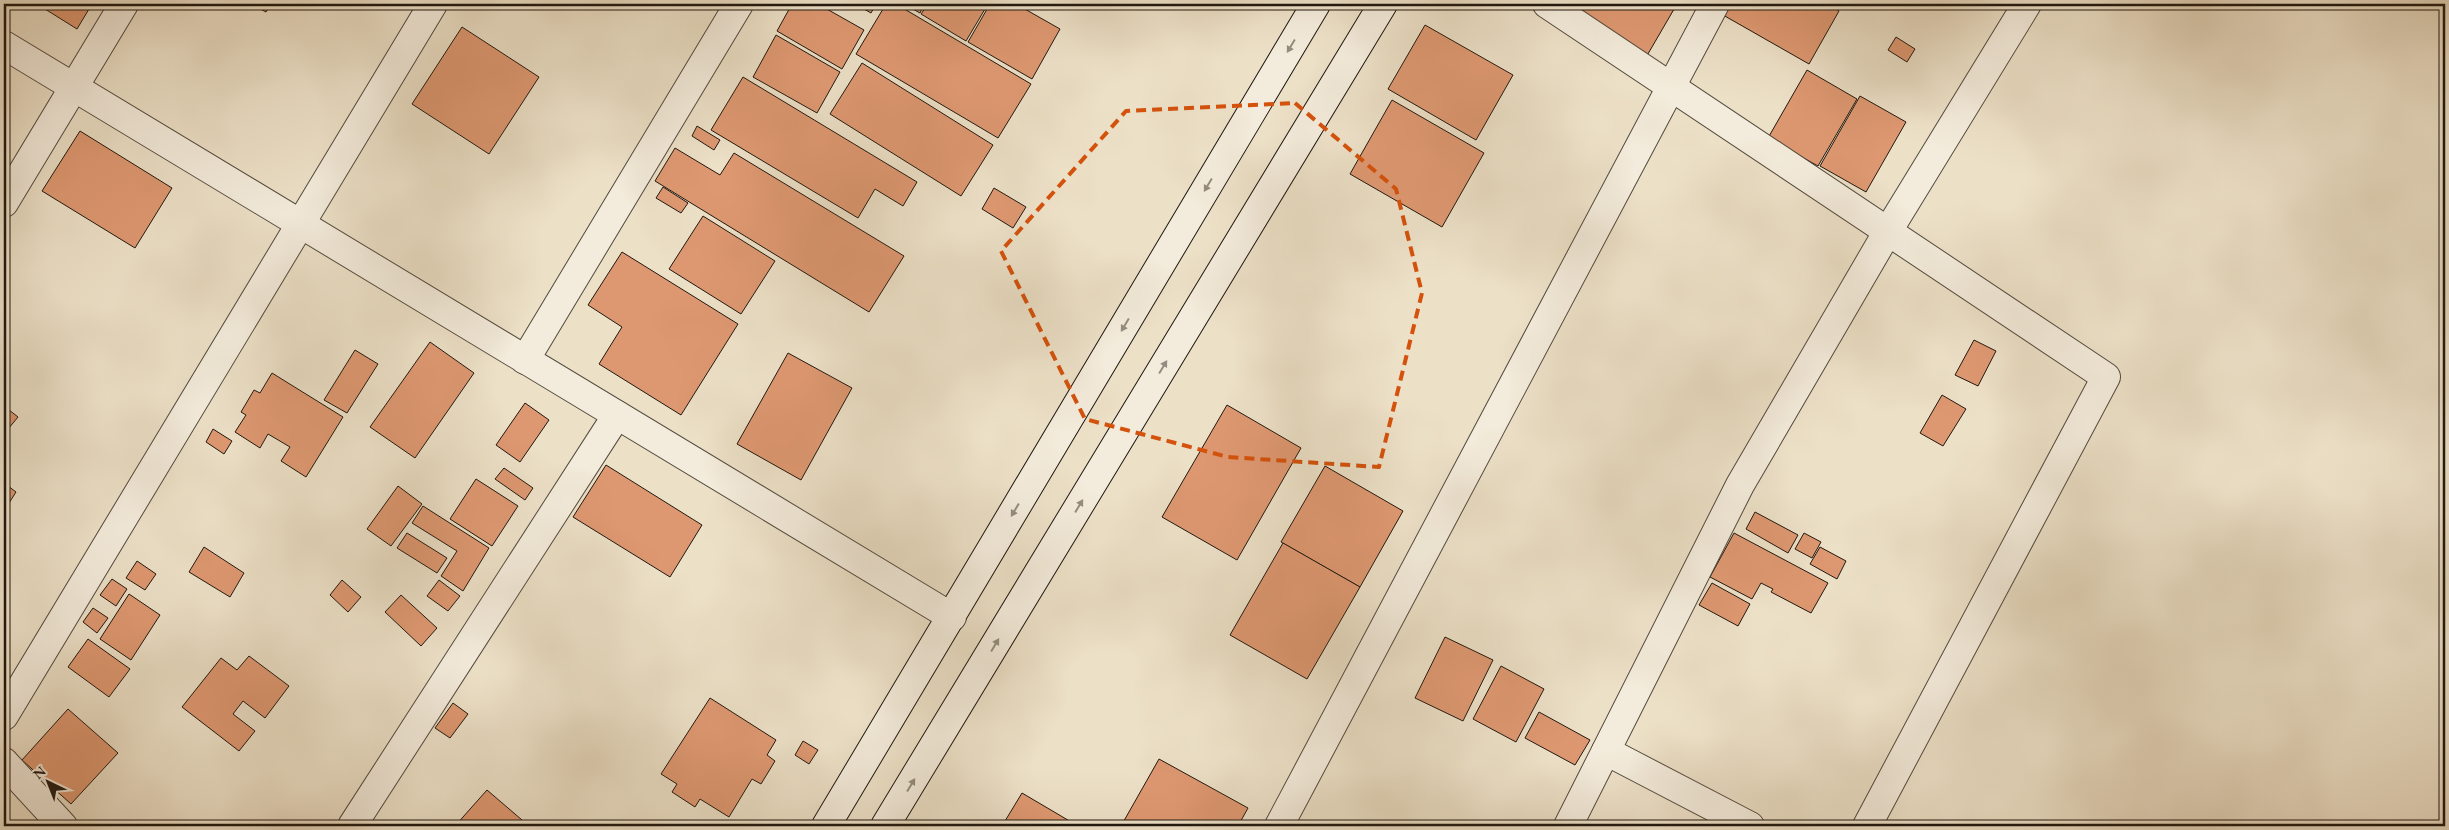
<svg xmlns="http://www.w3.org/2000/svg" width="2449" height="830" viewBox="0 0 2449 830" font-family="'EB Garamond',serif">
	<rect width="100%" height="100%" fill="#ece0c7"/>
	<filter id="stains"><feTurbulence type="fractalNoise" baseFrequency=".004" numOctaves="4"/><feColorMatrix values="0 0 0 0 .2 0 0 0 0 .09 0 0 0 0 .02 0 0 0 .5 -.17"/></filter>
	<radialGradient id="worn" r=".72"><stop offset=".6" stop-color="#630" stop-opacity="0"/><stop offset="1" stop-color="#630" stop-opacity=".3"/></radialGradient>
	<g fill="#de9871" stroke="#201810">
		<polygon points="37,4 92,4 77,29"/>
		<polygon points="251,4 271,4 266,12"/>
		<polygon points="792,4 818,4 864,30 842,69 777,31"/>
		<polygon points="855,4 876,4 871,13"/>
		<polygon points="886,4 896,4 1031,84 998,138 856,54"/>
		<polygon points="904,4 924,4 920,13"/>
		<polygon points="928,4 988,4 966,41 921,14"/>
		<polygon points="990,4 1016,4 1060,29 1032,79 968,42"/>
		<polygon points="1558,4 1677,4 1645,59"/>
		<polygon points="1720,4 1827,4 1839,11 1809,64 1716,11"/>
		<polygon points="1425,25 1513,75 1476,140 1388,89"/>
		<polygon points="462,27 539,77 489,154 412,104"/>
		<polygon points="776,35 840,72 817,113 753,77"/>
		<polygon points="1896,37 1915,49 1907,62 1888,50"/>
		<polygon points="862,63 993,145 961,196 830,114"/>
		<polygon points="1807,70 1857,99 1818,166 1768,138"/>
		<polygon points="743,77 917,182 903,206 875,189 858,218 711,130"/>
		<polygon points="1860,96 1906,122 1866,192 1820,166"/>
		<polygon points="1392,100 1484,153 1442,227 1350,174"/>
		<polygon points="697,126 720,140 714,150 692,136"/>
		<polygon points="80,131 172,188 135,248 42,191"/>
		<polygon points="675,148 720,175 734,153 904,256 869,312 655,181"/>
		<polygon points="663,187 688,203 681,213 656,198"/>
		<polygon points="994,188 1026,207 1013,228 982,209"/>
		<polygon points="703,216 775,261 741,314 669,269"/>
		<polygon points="622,252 738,324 681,415 599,364 622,327 588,305"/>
		<polygon points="1974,340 1996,351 1978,386 1955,375"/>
		<polygon points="430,342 474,373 415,458 370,427"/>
		<polygon points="355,350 378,364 347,413 324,400"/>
		<polygon points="788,353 852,388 801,480 737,444"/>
		<polygon points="272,373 343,417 306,477 281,461 290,447 268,434 260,448 235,432 246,415 241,412 254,390 260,393"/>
		<polygon points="1942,395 1966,409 1943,446 1920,433"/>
		<polygon points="525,403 549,420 520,462 496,445"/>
		<polygon points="1227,405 1301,448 1237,560 1162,517"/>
		<polygon points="4,406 18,417 4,434"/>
		<polygon points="213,429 232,441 224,454 206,442"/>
		<polygon points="606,465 702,525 670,577 573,517"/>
		<polygon points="1325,466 1403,511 1360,587 1281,542"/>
		<polygon points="504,468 533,488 525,500 495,479"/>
		<polygon points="476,479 518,506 492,546 450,519"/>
		<polygon points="4,483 16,492 4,511"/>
		<polygon points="398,486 422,504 391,546 367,529"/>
		<polygon points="423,506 489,548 463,591 441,576 457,551 412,523"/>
		<polygon points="1755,512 1798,535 1788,553 1746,529"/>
		<polygon points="407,533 447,558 437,573 397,548"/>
		<polygon points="1734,533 1828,583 1811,613 1771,592 1773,589 1761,583 1752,599 1710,577"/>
		<polygon points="1804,533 1821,542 1812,558 1795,549"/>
		<polygon points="1283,543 1360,587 1307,679 1230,635"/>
		<polygon points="204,547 244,573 230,597 189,572"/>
		<polygon points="1820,547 1846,561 1837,579 1810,564"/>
		<polygon points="137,561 156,574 145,590 126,578"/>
		<polygon points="112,579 127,589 116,606 100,595"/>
		<polygon points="342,580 361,597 348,612 330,595"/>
		<polygon points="439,580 460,596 448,611 427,596"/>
		<polygon points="1712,583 1750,604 1738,626 1699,605"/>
		<polygon points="129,594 160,615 131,660 100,639"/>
		<polygon points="401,595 437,628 421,646 385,612"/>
		<polygon points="93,608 108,618 97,633 83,622"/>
		<polygon points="1445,637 1493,660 1463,721 1415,698"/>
		<polygon points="88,639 130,669 109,697 68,667"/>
		<polygon points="249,656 289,686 265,718 243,701 233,714 255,731 239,751 182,707 221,658 237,670"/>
		<polygon points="1501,666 1544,689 1516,742 1473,719"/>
		<polygon points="710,698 776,740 767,755 775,761 761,784 752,779 729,817 700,799 695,807 672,792 677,784 661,774"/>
		<polygon points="453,703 468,714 450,738 435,728"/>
		<polygon points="68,709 118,753 71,804 22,760"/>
		<polygon points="1539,712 1590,740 1575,765 1525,738"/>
		<polygon points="803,741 818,750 809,764 795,755"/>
		<polygon points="1159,759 1248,808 1238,826 1121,826"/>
		<polygon points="487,790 522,820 517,826 455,826"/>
		<polygon points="1022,793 1078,826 1002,826"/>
	</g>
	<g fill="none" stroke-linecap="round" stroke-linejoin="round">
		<defs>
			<g id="street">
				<polyline points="1547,4 2106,377 1867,826"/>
				<polyline points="4,45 952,617"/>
				<polyline points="4,203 124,4"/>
				<polyline points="525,360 739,4"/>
				<polyline points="4,716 433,4"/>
				<polyline points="1606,751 1750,826"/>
				<polyline points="4,762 63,826"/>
				<polyline points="352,826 617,415"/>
				<polyline points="1279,826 1715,4"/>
				<polyline points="1568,826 1740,485 1888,231 2027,4"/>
			</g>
			<g id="secondary">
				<polyline points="826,826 1316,4"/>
				<polyline points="885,826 1383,4"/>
			</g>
		</defs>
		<use href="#street" stroke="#534a3e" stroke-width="30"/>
		<use href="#secondary" stroke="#201810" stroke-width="30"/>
		<use href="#street" stroke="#f3ebdb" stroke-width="28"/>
		<use href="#secondary" stroke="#f3ebdb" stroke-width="28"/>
	</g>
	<defs><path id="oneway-solid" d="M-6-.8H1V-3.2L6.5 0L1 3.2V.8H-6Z" transform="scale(1.25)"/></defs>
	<g fill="#948c80">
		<use href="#oneway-solid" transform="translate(1291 46) rotate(121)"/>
		<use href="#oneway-solid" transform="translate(1208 185) rotate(121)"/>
		<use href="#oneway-solid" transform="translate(1125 325) rotate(121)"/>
		<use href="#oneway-solid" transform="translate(1163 367) rotate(-59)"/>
		<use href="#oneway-solid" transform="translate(1079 506) rotate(-59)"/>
		<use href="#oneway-solid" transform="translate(1015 510) rotate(121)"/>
		<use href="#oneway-solid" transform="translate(995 645) rotate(-59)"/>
		<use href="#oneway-solid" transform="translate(911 785) rotate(-59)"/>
	</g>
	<path fill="none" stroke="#d4520c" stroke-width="4" stroke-dasharray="10 6" stroke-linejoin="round" d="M1295 103 1396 189 1422 293 1379 467 1228 457 1085 419 1001 251 1126 111Z"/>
	<rect width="2449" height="830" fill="none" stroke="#ece0c7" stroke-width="20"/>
	<rect x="5" y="5" width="2439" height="820" fill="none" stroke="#201810" stroke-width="2.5"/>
	<rect x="10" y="10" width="2429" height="810" fill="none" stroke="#201810"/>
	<g transform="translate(48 782) rotate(317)" stroke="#f3ebdb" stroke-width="4" paint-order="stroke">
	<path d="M0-4L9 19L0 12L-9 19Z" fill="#201810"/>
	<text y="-8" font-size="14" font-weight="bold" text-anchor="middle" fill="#201810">N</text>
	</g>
	<rect width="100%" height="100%" filter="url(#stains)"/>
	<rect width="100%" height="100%" fill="url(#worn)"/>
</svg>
